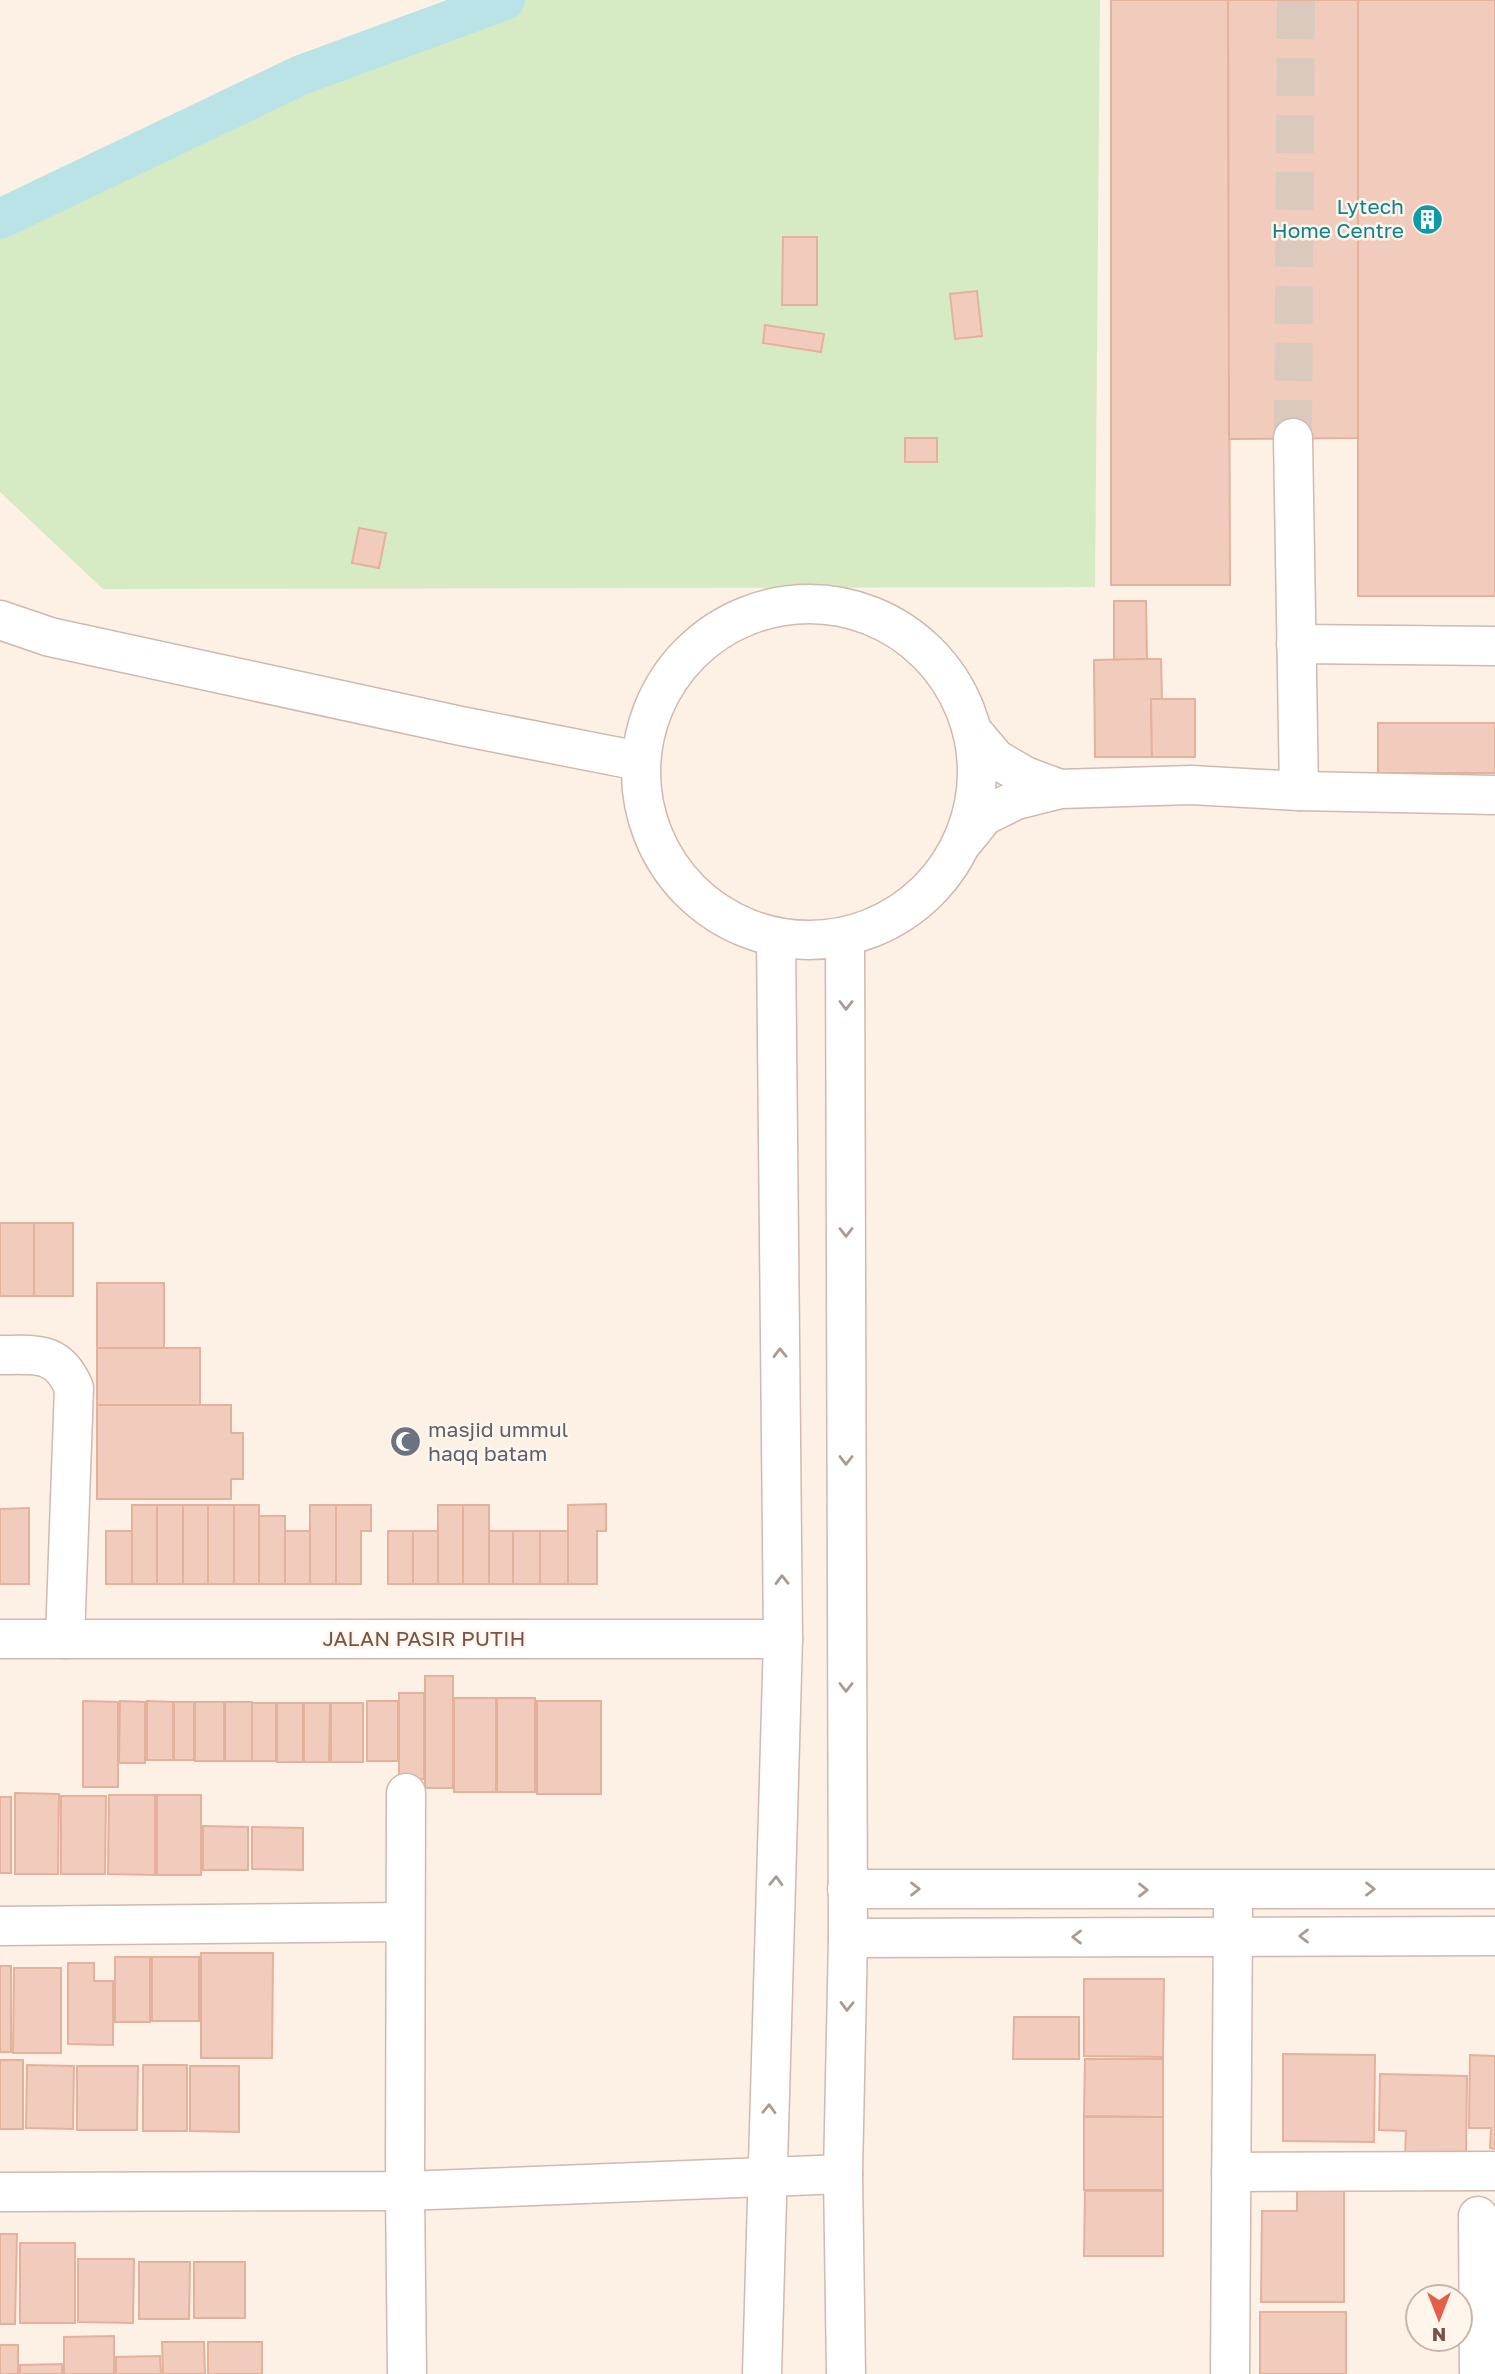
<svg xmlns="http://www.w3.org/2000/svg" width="1495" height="2374" viewBox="0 0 1495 2374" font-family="'Golos Text',sans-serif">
	<rect width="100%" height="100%" fill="#fcf1e4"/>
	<polygon fill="#d6eac3" points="505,0 1100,0 1095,587 103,589 0,492 0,219 301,75"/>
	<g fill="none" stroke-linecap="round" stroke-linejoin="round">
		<polyline stroke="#b9e3e6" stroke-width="40" points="0,219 301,75 505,0"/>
	</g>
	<g fill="#f1ccbc" stroke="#e4b19d" stroke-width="2">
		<polygon points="1111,0 1228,0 1230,585 1111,585"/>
		<polygon points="1228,0 1358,0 1358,438 1229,439"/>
		<rect x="1358" y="0" width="137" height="596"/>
		<polygon points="783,237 817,237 817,305 782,305"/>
		<polygon points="977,291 982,336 955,339 950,294"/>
		<polygon points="765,325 824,334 821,352 763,343"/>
		<rect x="905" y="438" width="32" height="24"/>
		<polygon points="359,528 386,533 379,568 352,563"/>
		<polygon points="1114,601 1146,601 1147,659 1114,660"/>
		<polygon points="1147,659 1161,659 1162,699 1151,699 1152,757 1095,757 1094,660"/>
		<polygon points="1151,699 1195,699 1195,757 1152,757"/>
		<rect x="1378" y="723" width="117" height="50"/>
		<rect x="0" y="1223" width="34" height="73"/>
		<rect x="34" y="1223" width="39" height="73"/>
		<rect x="97" y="1283" width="67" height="65"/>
		<rect x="97" y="1348" width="103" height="57"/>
		<polygon points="97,1405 231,1405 231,1433 243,1433 243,1479 231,1479 231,1499 97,1499"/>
		<polygon points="606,1504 606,1531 597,1531 597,1584 568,1584 568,1505"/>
		<rect x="132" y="1505" width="25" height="79"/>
		<rect x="157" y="1505" width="26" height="79"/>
		<rect x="183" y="1505" width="25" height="79"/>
		<rect x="208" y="1505" width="26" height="79"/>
		<rect x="234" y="1505" width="25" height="79"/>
		<rect x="310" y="1505" width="26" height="79"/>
		<polygon points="336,1505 371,1505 371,1531 361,1531 361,1584 336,1584"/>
		<rect x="438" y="1505" width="25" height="79"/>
		<rect x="463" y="1505" width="26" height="79"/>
		<polygon points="29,1508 29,1584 0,1584 0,1509"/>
		<rect x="259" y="1516" width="26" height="68"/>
		<rect x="106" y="1531" width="26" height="53"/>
		<rect x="285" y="1531" width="25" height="53"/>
		<rect x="388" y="1531" width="25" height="53"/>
		<rect x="413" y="1531" width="25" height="53"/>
		<rect x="489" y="1531" width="24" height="53"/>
		<rect x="513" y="1531" width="27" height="53"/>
		<rect x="540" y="1531" width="28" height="53"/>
		<rect x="425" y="1676" width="28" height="112"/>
		<rect x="399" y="1693" width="25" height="86"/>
		<rect x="454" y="1698" width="42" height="94"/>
		<rect x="497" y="1698" width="38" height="94"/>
		<polygon points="83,1701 118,1702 118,1787 83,1787"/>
		<polygon points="120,1701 145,1702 145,1763 119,1763"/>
		<polygon points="147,1701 173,1702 173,1760 147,1760"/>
		<rect x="367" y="1701" width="31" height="60"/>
		<rect x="537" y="1701" width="64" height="93"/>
		<rect x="174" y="1702" width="20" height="58"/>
		<rect x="195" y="1702" width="29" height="59"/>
		<rect x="225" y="1702" width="27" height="59"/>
		<rect x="252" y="1703" width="24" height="58"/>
		<rect x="277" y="1703" width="26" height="59"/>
		<polygon points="304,1703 330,1703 329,1762 304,1762"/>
		<rect x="331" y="1703" width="32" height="59"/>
		<polygon points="15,1793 59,1794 58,1874 15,1874"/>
		<polygon points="109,1795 155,1795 155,1875 108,1874"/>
		<rect x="157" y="1795" width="44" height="80"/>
		<polygon points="61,1796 106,1796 105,1874 61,1874"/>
		<rect x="0" y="1797" width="11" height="76"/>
		<polygon points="203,1826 248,1827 248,1870 203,1870"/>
		<polygon points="252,1827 303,1828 303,1870 252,1869"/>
		<polygon points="201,1953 273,1953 272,2058 201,2058"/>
		<rect x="115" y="1957" width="35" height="65"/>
		<rect x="152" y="1957" width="47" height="64"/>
		<polygon points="68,1963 94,1963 94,1981 113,1981 113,2045 68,2044"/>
		<rect x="0" y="1966" width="11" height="86"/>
		<polygon points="14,1968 61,1968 61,2053 13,2053"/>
		<polygon points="1084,1979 1164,1979 1163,2057 1084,2056"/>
		<polygon points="1014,2017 1079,2017 1079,2059 1013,2059"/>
		<polygon points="1283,2054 1375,2055 1374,2142 1283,2141"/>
		<polygon points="1470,2055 1495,2056 1495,2149 1490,2148 1491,2128 1469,2128"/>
		<polygon points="1085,2059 1163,2059 1163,2117 1084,2116"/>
		<rect x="0" y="2060" width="23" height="69"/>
		<polygon points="27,2065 74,2066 73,2129 26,2128"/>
		<rect x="143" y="2065" width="44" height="66"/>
		<polygon points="77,2066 138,2066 137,2130 77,2130"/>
		<polygon points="190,2066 239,2066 239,2132 190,2131"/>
		<polygon points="1380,2074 1467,2076 1466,2157 1405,2155 1406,2131 1379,2130"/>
		<rect x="1084" y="2117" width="79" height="73"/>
		<polygon points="1297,2190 1344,2190 1344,2302 1261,2302 1262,2211 1297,2211"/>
		<polygon points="1085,2191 1163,2191 1163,2256 1084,2256"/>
		<polygon points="0,2234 17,2234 15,2324 0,2324"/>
		<rect x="20" y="2243" width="55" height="80"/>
		<polygon points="78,2259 134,2259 133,2323 78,2322"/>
		<polygon points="139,2262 190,2262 189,2319 139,2319"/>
		<rect x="194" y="2262" width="51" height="56"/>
		<rect x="1260" y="2312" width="86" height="62"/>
		<polygon points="114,2336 114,2374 64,2374 64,2337"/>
		<polygon points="162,2342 204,2342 205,2374 163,2374"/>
		<rect x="208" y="2342" width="54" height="32"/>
		<rect x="0" y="2345" width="18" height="29"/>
		<polygon points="160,2356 161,2374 116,2374 116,2357"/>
		<polygon points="62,2364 62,2374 20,2374 20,2365"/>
	</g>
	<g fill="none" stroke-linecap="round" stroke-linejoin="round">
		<polyline stroke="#dacabe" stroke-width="38" stroke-dasharray="38 19" stroke-linecap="butt" points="1293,438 1296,0"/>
		<defs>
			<g id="minor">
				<polyline points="1293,438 1299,791"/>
				<circle cx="809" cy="772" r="168"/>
				<polyline points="0,620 50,637 461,726 639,761"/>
				<polyline points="1296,644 1495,646"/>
				<polyline points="974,733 996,759 1025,776 1060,789"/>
				<polyline points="963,842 984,816 1016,800 1060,789 1191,785 1299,791 1495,795"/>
				<polyline points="845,937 848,1938 843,2174 846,2374"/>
				<path d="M0 1355C36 1355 58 1350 74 1388L65 1639"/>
				<polyline points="0,1639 783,1639"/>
				<polyline points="406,1793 405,2191 407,2374"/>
				<polyline points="847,1889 1495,1889"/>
				<polyline points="0,1926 405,1922"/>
				<polyline points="848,1938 1495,1936"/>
				<polyline points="1231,2172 1495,2171"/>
				<polyline points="0,2192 405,2191 843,2174"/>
				<polyline points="1478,2216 1479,2374"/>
				<polyline points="762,2374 783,1639 776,938"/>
				<polyline points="1230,2374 1233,1911"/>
			</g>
		</defs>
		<use href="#minor" stroke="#d0b9ae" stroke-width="41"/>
		<use href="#minor" stroke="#fff" stroke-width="38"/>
	</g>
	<defs><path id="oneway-chevron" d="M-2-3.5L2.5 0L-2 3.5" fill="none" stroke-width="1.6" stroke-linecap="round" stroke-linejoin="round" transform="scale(1.75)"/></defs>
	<g stroke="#ac9992">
		<use href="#oneway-chevron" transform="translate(846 1005) rotate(90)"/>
		<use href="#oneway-chevron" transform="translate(846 1232) rotate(90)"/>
		<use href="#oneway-chevron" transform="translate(780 1353) rotate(-91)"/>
		<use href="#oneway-chevron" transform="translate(846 1460) rotate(90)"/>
		<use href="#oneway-chevron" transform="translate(782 1580) rotate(-91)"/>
		<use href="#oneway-chevron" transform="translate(846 1687) rotate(90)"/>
		<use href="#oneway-chevron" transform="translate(776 1881) rotate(-88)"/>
		<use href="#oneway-chevron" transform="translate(915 1889)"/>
		<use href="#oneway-chevron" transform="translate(1370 1889)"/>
		<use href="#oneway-chevron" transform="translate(1143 1890)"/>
		<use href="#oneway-chevron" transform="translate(1304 1936) rotate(180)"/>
		<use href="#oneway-chevron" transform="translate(1077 1937) rotate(180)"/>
		<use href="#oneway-chevron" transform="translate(847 2006) rotate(91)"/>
		<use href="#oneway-chevron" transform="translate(769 2109) rotate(-88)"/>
	</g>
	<defs>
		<symbol id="building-disc" viewBox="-11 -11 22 22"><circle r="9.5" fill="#0f9aa8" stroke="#fff5eb"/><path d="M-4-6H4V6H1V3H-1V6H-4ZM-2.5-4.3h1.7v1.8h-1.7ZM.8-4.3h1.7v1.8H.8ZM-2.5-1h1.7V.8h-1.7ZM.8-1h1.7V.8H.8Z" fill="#fff"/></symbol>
		<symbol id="mosque-disc" viewBox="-11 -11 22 22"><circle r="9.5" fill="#6b7280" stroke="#fff5eb"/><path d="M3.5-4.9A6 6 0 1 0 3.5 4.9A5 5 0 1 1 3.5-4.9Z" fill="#fff"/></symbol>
	</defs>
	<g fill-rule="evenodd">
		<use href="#building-disc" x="1410" y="202" width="35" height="35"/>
		<use href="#mosque-disc" x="388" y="1424" width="35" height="35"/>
	</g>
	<g text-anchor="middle" stroke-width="5" stroke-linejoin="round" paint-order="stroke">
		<g font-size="21" fill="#0d838f" stroke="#fff5eb" text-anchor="end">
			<text x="1404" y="214">Lytech<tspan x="1404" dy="24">Home Centre</tspan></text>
		</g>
		<g font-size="21" fill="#5b616d" stroke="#fff5eb" text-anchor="start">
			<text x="428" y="1437">masjid ummul<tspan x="428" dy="24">haqq batam</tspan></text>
		</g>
		<g font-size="21" fill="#75554a" stroke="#fff5eb">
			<text x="424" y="1646">JALAN PASIR PUTIH</text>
		</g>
	</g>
	<g transform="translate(1439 2318) rotate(180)"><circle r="33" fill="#fff5eb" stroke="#c8b5ab" stroke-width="2"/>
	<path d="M0-5L12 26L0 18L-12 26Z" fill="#e55e4a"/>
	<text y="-10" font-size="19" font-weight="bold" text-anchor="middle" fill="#75554a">N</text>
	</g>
</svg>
